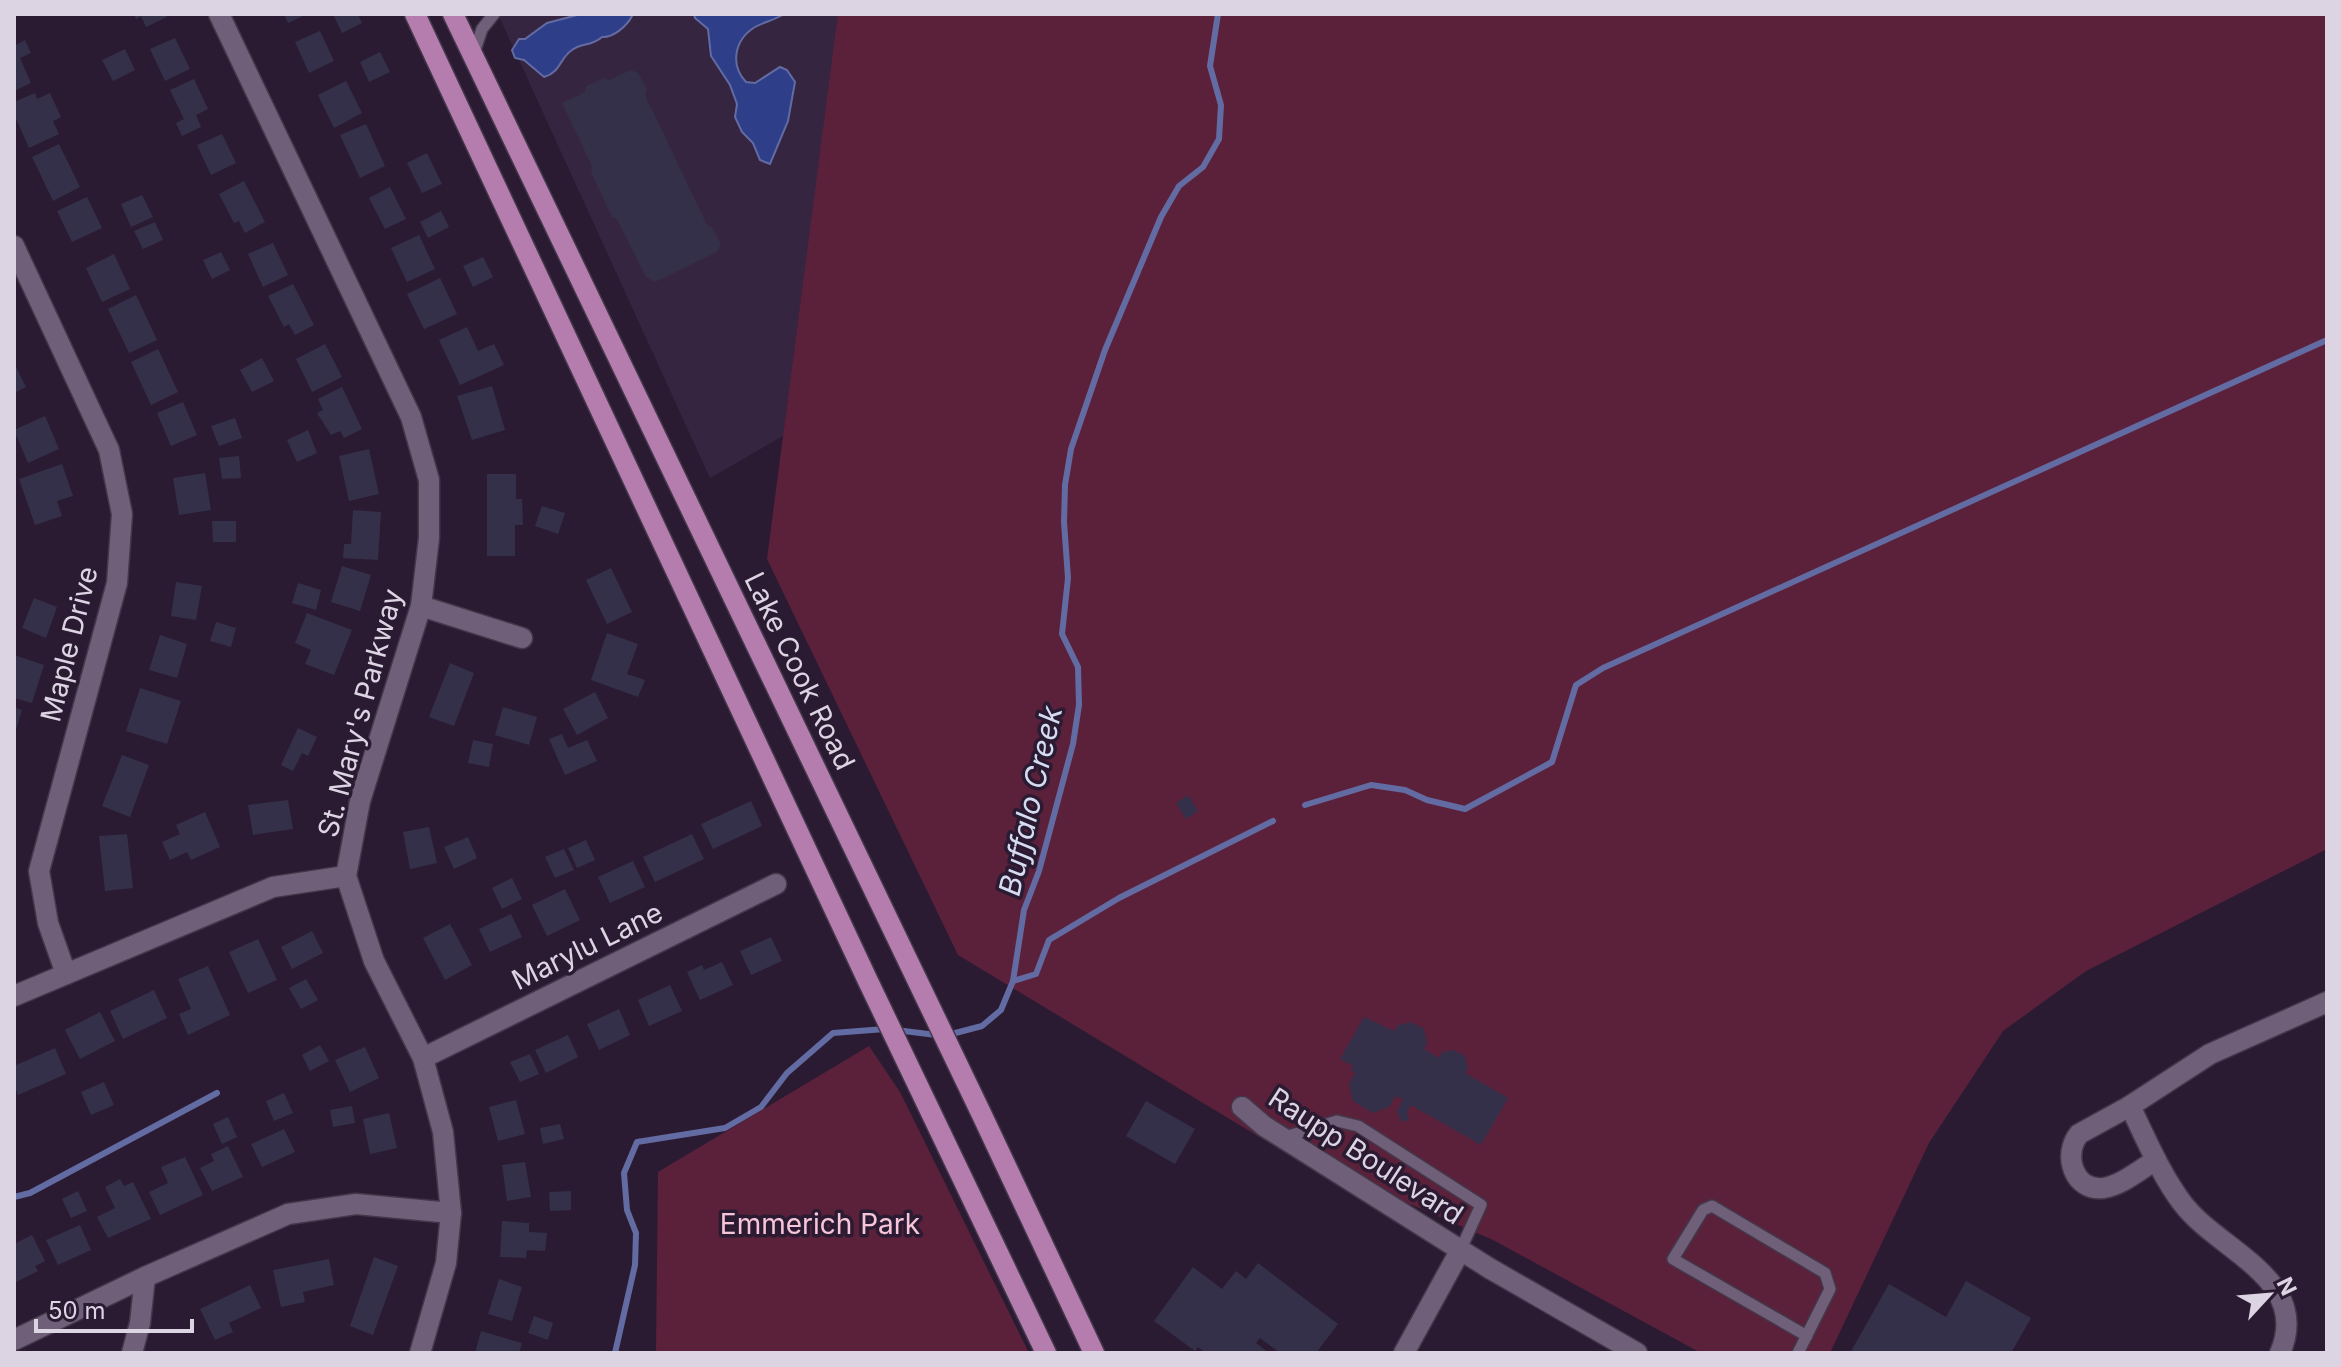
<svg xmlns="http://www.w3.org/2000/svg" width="2341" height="1367" viewBox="0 0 2341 1367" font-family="Inter,sans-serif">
	<rect width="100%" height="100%" fill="#2a1b32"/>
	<polygon fill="#362540" points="498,14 839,14 783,436 710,478"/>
	<g fill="#5b213b">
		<polygon points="838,14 2327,14 2327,849 2086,971 2003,1031 1929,1143 1830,1353 1701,1353 1493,1240 1271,1144 958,955 767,559"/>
		<polygon points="869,1046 900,1092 1029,1353 656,1353 658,1172"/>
	</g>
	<g fill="#2f3e88" stroke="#636ba3" stroke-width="2">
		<path d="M581 14H631L632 16C627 26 613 38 602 37 591 47 582 42 572 50 559 59 561 72 544 77L524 60 515 58 512 50 519 39H525L547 23Z"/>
		<path d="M694 14H784C775 20 764 22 755 27 734 40 730 65 746 82L755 83 780 67 787 70 795 82 788 121 770 164 760 160 753 143 742 132 735 117 737 104 730 85 711 56 708 29 695 18Z"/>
	</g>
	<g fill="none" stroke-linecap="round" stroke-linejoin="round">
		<g stroke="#636ba3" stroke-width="6">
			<polyline points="1305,805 1371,785 1405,790 1427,800 1465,809 1552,762 1576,685 1603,668 2327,340"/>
			<polyline points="1013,981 1036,974 1049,940 1119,898 1273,821"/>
			<polyline points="896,1030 944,1036 982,1026 1001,1010 1013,981 1024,910 1039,871 1073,744 1079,705 1078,667 1062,634 1068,578 1064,522 1065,485 1071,449 1105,350 1161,217 1179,186 1203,167 1219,139 1221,105 1210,66 1218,14"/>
			<polyline points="14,1197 30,1193 217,1093"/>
			<polyline points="615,1353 635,1265 636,1233 627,1210 624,1173 637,1142 725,1128 761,1107 787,1073 833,1033 885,1029"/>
		</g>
	</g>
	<g fill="#343049">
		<polygon points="134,14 165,14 167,17 146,27 141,16 136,19"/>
		<polygon points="284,14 307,14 288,23"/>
		<polygon points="333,14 358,14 362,23 342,33"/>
		<polygon points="320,31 334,61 309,73 295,42"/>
		<polygon points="175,38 190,69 165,81 150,49"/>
		<polygon points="25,40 31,53 20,58 31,83 14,91 14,46"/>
		<polygon points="125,49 135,70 113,81 102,60"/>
		<polygon points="380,52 390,72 369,82 360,62"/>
		<polygon points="631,70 638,73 647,90 645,95 707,225 712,227 721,245 717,252 655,282 646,277 617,219 612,217 591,172 592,166 562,103 585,92 586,86 604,78 609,80"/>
		<polygon points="194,79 208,109 196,115 201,127 182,136 176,123 184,119 170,90"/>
		<polygon points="346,81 362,113 334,128 318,95"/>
		<polygon points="35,93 37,99 50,93 61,117 53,121 59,134 29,148 14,114 14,102"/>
		<polygon points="366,124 385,166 360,178 340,135"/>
		<polygon points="222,134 236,163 211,175 197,145"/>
		<polygon points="59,144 80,187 53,201 32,157"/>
		<polygon points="427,153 442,184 422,193 407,163"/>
		<polygon points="244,181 265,222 245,233 239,221 234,223 219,194"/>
		<polygon points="390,187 406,219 385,229 369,198"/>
		<polygon points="142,195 153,217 131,227 121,204"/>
		<polygon points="87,197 102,228 72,242 57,211"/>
		<polygon points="441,211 449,227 428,238 420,222"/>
		<polygon points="155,222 163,240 143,249 134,231"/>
		<polygon points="419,235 435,269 407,282 391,248"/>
		<polygon points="273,243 288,275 263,287 248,254"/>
		<polygon points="221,252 230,270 212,279 203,260"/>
		<polygon points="114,254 130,289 102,302 86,268"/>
		<polygon points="483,257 493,277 473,287 463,266"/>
		<polygon points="440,278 457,314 424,329 407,294"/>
		<polygon points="293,284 314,325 295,335 289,324 284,327 268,296"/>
		<polygon points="136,295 157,340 129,353 108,309"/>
		<polygon points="467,327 478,351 494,344 504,365 460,385 439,340"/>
		<polygon points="325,344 342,377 312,392 296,359"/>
		<polygon points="158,349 178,392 151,405 131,362"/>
		<polygon points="262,358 274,381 252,392 240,370"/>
		<polygon points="14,363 26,387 14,393"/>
		<polygon points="492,386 505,430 472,440 457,396"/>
		<polygon points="342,387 362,429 344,438 340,431 331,435 317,413 323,410 318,399"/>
		<polygon points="183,402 197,435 171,446 157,413"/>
		<polygon points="45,416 59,449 28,463 14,430"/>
		<polygon points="235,418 242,438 219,446 211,426"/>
		<polygon points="308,430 317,453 297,462 287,440"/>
		<polygon points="369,449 379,494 349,501 339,456"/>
		<polygon points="239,456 241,478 222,479 219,458"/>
		<polygon points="62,464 73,496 57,501 62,516 35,525 19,479"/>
		<polygon points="205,473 211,510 179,515 173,478"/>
		<polygon points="487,474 516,474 516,499 522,499 523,525 515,525 515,556 487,556"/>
		<polygon points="542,506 565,513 558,534 535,526"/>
		<polygon points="353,510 381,512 378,560 343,558 344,544 351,544"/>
		<polygon points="212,521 236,521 236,542 213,542"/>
		<polygon points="342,566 371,575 360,611 331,602"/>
		<polygon points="611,568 632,612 607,624 586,580"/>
		<polygon points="176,582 202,586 196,620 171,616"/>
		<polygon points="298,583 321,590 316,610 292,603"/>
		<polygon points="34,598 57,607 46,638 22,628"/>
		<polygon points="307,613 352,630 334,675 305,664 311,650 295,643"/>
		<polygon points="216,622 236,628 231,647 210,641"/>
		<polygon points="607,633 638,644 627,674 645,680 638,697 591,680"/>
		<polygon points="160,635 187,644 177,678 149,670"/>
		<polygon points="14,655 44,665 32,703 14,698"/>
		<polygon points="450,663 474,673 454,726 429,717"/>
		<polygon points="140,688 181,701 167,744 126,731"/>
		<polygon points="595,692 608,718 577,735 563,709"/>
		<polygon points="14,707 22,710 15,733 14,733"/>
		<polygon points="503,707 537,717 529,745 495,735"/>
		<polygon points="298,728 317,737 308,756 302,753 293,771 281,765"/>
		<polygon points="562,734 568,748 587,740 597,761 565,775 549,739"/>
		<polygon points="473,740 493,744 489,767 468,763"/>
		<polygon points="122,755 149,765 130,817 102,806"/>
		<polygon points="1188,795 1198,811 1186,819 1176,803"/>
		<polygon points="288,800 293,829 253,835 248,805"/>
		<polygon points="751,801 762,826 713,849 701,824"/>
		<polygon points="205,812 220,847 191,860 187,852 170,860 162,842 180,834 176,825"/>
		<polygon points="429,827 437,863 410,869 403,832"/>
		<polygon points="127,834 133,888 105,891 99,836"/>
		<polygon points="692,834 704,859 655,882 643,857"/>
		<polygon points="468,837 477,858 454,869 444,847"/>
		<polygon points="586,840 595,860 577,868 568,848"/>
		<polygon points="564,849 574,870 555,878 545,857"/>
		<polygon points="633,861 645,887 610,903 598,877"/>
		<polygon points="512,878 522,899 502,909 492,888"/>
		<polygon points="565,889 580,920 547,936 532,905"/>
		<polygon points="511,914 522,937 490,952 479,929"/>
		<polygon points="450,924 472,965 445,980 423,938"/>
		<polygon points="312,931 323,953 292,969 281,947"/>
		<polygon points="771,937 782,961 751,975 740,951"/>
		<polygon points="258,939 277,980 248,993 229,952"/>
		<polygon points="722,962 733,985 700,1000 687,972 702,965 704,970"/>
		<polygon points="208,966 230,1015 188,1035 179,1014 191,1009 178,979"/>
		<polygon points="306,979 318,1000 301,1009 289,988"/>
		<polygon points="670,985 682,1011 649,1026 638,1000"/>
		<polygon points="154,990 167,1018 123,1039 110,1011"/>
		<polygon points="619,1009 630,1035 599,1050 587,1024"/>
		<polygon points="100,1012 115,1041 80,1059 65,1030"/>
		<polygon points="1364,1017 1394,1031 1398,1025 1411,1022 1424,1029 1427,1043 1424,1049 1439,1058 1442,1052 1454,1050 1465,1056 1468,1068 1465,1073 1508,1098 1481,1145 1411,1105 1407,1112 1409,1120 1401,1122 1397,1110 1403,1100 1396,1096 1389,1107 1373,1113 1353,1101 1349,1084 1355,1073 1351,1070 1353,1066 1340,1059"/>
		<polygon points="568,1035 578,1057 546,1073 535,1050"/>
		<polygon points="320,1045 329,1061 310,1071 302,1055"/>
		<polygon points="365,1047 379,1078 350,1092 335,1060"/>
		<polygon points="55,1048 66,1074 18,1095 14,1085 14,1066"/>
		<polygon points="530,1054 539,1074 520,1082 510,1062"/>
		<polygon points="104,1082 114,1105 91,1115 81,1092"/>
		<polygon points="284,1093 293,1113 274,1121 266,1101"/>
		<polygon points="516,1100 525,1134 498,1141 489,1107"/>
		<polygon points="1146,1101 1195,1129 1175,1164 1126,1136"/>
		<polygon points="352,1106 355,1123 333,1127 330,1110"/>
		<polygon points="389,1113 397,1148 370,1154 363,1119"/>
		<polygon points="228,1117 237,1137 222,1144 213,1124"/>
		<polygon points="560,1124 564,1139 543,1144 540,1128"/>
		<polygon points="284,1129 295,1152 262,1167 251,1144"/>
		<polygon points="228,1146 243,1177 212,1191 200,1168 214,1161 211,1154"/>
		<polygon points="185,1157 203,1195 160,1215 149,1192 168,1183 161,1167"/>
		<polygon points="525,1162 531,1197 507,1201 502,1165"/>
		<polygon points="120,1179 124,1186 133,1182 151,1219 108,1238 97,1217 115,1208 105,1187"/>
		<polygon points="78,1191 87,1211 71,1218 62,1199"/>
		<polygon points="571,1191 571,1210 550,1211 549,1192"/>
		<polygon points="502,1221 529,1223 529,1232 547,1233 545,1251 527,1250 526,1258 500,1257"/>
		<polygon points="80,1225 91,1250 58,1265 46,1240"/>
		<polygon points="32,1235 45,1261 35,1266 38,1271 14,1283 14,1244"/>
		<polygon points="374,1257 398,1266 373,1335 350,1326"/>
		<polygon points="329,1259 334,1285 303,1292 305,1302 281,1307 273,1270"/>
		<polygon points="1258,1263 1338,1324 1316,1353 1280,1353 1260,1338 1256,1343 1269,1353 1206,1353 1198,1347 1195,1351 1154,1321 1193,1267 1222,1289 1236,1271 1246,1279"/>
		<polygon points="499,1279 522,1287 512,1321 488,1314"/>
		<polygon points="1966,1281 2031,1318 2011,1353 1850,1353 1889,1284 1946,1317"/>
		<polygon points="250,1285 261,1308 229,1323 233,1332 215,1340 200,1309"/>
		<polygon points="534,1316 553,1323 548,1340 528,1333"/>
		<polygon points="481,1331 522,1343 519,1353 475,1353"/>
	</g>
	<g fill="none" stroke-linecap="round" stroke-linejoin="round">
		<defs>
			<g id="lane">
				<polyline points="474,53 482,29 494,14"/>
				<polyline points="1282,1138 1337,1121 1358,1126 1481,1205 1460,1251"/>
				<polyline points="1798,1353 1830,1289 1825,1273 1712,1206 1703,1210 1673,1259 1807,1336"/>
			</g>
			<g id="street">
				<polyline points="219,14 411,417 429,480 429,538 421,606 360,801 346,876 374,961 423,1058 443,1132 451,1213 446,1263 420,1353"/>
				<polyline points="14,246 109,450 122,514 117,583 39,871 48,923 66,974"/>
				<polyline points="421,606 522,638"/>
				<polyline points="14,996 273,887 346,876"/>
				<polyline points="423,1058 776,884"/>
				<path d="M2130 1106 2079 1134C2062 1155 2074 1192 2104 1188 2122 1185 2141 1169 2156 1160"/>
				<polyline points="1242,1107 1264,1126 1489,1268 1637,1353"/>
				<polyline points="14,1340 145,1277 288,1214 356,1204 451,1213"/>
				<polyline points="132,1353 140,1323 145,1277"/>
				<polyline points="1404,1353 1460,1251"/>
				<path d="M2280 1353C2312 1279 2219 1251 2183 1204 2161 1175 2146 1139 2130 1106L2210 1054 2327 1002"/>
			</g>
			<g id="primary">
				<polyline points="415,14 867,979 1046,1353"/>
				<polyline points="453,14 981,1113 1094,1353"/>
			</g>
		</defs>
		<use href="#lane" stroke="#433749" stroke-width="14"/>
		<use href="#street" stroke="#433749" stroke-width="23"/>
		<use href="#primary" stroke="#433749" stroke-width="23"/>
		<use href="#lane" stroke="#705f79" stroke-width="11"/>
		<use href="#street" stroke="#705f79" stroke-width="20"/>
		<use href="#primary" stroke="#b47dae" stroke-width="20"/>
	</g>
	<g text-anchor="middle" stroke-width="7" stroke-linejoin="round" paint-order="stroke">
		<g font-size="28" fill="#ddd4e3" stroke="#2a1b32">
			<text transform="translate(69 644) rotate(-76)" y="10">Maple Drive</text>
			<text transform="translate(800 671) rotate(64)" y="10">Lake Cook Road</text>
			<text transform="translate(360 713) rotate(-75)" y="10">St. Mary's Parkway</text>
			<text transform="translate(587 946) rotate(-26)" y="10">Marylu Lane</text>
			<text transform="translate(1366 1156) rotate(33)" y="10">Raupp Boulevard</text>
		</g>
		<g font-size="28" fill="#f8c5d8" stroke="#2a1b32">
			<text x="820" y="1234">Emmerich Park</text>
		</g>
		<g font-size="30" font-style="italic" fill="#d5dcf2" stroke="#2a1b32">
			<text transform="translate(1031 801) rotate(-77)" y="10">Buffalo Creek</text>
		</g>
	</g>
	<rect width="2341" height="1367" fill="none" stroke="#ddd4e3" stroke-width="32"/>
	<g transform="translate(2269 1295) rotate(64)" stroke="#2a1b32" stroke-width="6" paint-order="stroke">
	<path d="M0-6L14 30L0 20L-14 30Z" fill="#ddd4e3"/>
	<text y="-12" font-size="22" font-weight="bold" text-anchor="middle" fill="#ddd4e3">N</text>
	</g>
	<path d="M36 1319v12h156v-12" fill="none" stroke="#ddd4e3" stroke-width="4"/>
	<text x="48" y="1319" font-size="24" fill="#ddd4e3" stroke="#2a1b32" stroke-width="6" paint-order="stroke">50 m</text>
</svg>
